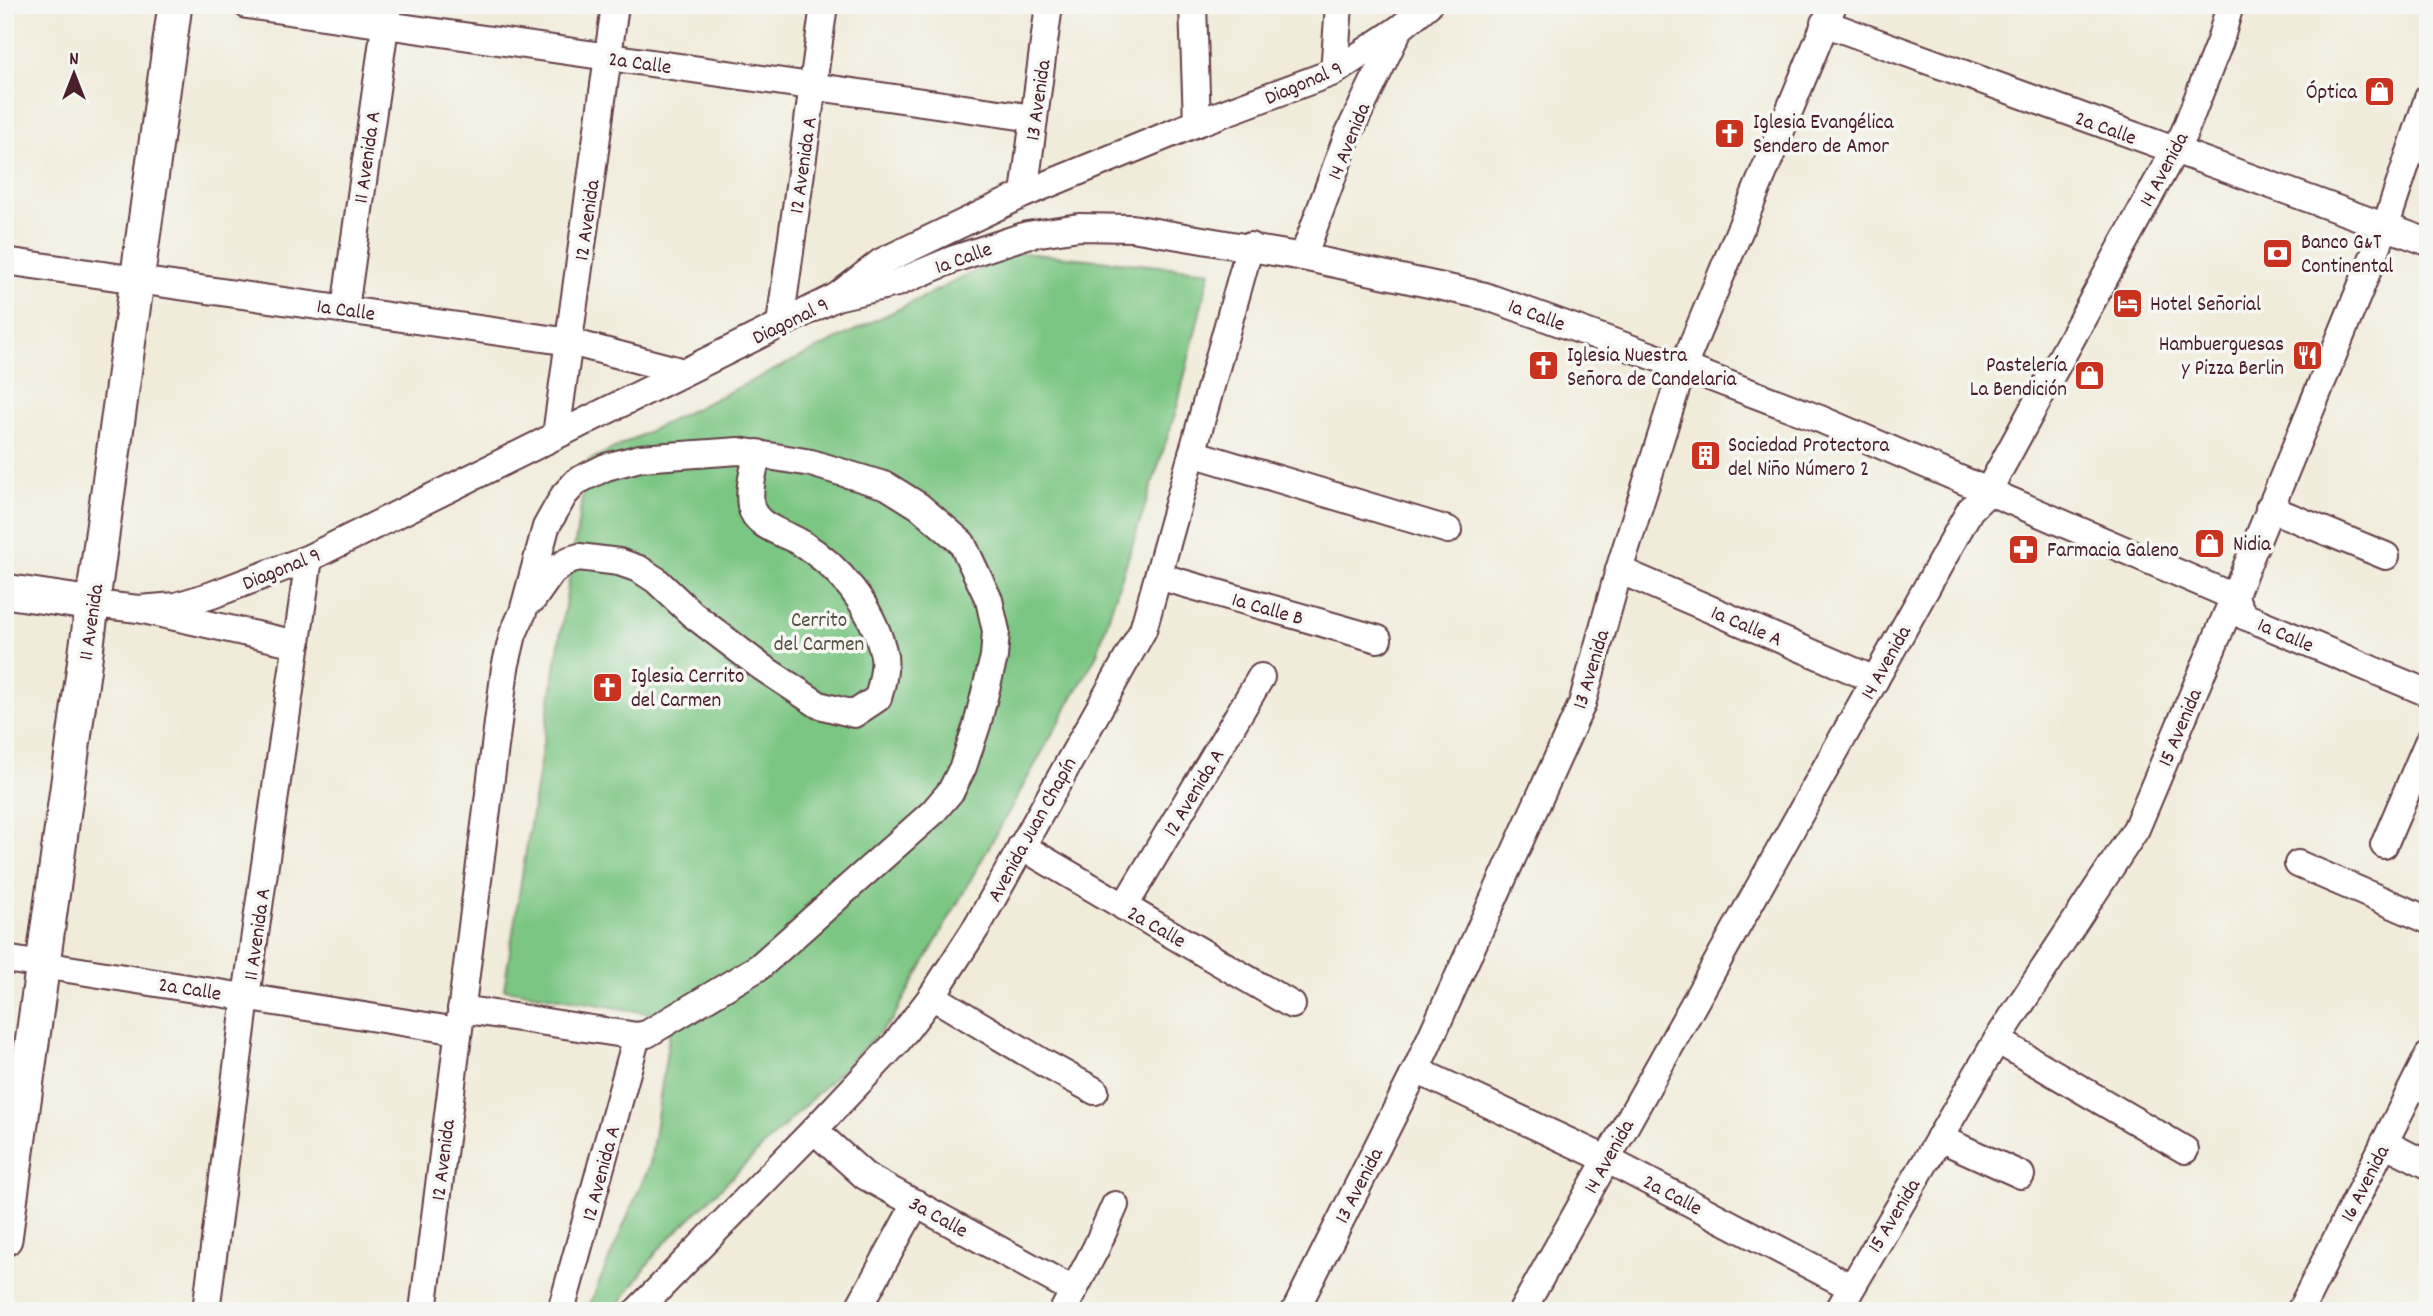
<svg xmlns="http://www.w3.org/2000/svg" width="2433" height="1316" viewBox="0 0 2433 1316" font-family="Dekko,sans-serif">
	<rect width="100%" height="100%" fill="#f6f6f2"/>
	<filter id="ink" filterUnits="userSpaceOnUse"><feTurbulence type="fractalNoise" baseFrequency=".0143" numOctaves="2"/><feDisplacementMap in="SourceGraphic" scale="14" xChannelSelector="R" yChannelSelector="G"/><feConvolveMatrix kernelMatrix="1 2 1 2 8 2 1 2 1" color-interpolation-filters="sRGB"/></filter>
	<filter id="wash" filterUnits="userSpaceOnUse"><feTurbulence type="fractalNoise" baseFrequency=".00686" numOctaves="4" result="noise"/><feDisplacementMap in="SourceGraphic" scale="28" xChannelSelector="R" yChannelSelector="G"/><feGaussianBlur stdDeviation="1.57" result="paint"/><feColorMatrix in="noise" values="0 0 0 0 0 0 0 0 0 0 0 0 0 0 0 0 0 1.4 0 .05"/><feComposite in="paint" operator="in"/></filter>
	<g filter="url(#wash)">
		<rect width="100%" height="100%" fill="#f1ecda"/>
		<polygon fill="#7cc683" stroke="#637257" stroke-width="2" points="1015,252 1210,271 1176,411 1096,656 892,1020 659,1249 614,1311 587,1311 650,1164 672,1017 504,989 588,461"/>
	</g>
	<g filter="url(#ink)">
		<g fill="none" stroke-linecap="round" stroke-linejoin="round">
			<defs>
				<g id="minor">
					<polyline points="247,5 1034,118"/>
					<polyline points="1193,5 1197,123"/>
					<polyline points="1824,23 2428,242"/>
					<polyline points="1334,72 1339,5"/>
					<polyline points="1024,194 1049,5"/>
					<polyline points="1303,257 1347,137 1399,29"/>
					<polyline points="5,261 570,342 684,372"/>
					<polyline points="836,297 897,283 954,259 1027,235 1079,227 1132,228 1303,257 1485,296 1683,367 1820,419 2234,597 2244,616 2428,693"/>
					<polyline points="345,309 388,5"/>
					<polyline points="780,324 824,5"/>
					<polyline points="556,435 615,5"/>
					<polyline points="1192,453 1448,530"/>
					<polyline points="2269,508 2386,556"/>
					<polyline points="1619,570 1875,680"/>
					<polyline points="1158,576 1378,639"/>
					<path d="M533 599 552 572 569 560 579 557 619 562 639 569 656 580 692 614 760 666 819 705 854 714 878 698C882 684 887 665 883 651 872 607 839 566 801 543 785 533 755 527 751 506 748 489 754 469 758 453"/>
					<polyline points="93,604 139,609 297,644"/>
					<polyline points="139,609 176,606 212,595 309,558 836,297 881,262 1024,194 1197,123 1334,72 1399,29 1428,5"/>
					<polyline points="2384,845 2428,742"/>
					<polyline points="1021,846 1292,1005"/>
					<polyline points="2298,864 2428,920"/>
					<polyline points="1124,907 1261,677"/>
					<polyline points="5,959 458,1031"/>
					<polyline points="932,996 1042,1062 1095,1091"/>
					<polyline points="1997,1040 2185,1150"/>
					<polyline points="1416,1070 1606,1159 1851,1287"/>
					<polyline points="814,1130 865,1176 1073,1290"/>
					<polyline points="1939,1138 2021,1175"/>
					<polyline points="2384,1143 2428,1165"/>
					<polyline points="206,1311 246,997 309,558"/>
					<polyline points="423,1311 505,668 513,634 523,612 546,527 564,495 577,481 606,467 640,458 739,451 811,463 887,486 919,506 962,543 989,600 996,631 994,657 977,725 963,767 951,791 932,813 759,967 647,1034 637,1036 461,1009"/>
					<polyline points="561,1311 637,1036"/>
					<polyline points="637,1311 814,1130 897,1042 932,996 978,925 1143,630 1250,246"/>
					<polyline points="857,1311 916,1203"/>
					<polyline points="1063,1311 1096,1248 1115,1205"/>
					<polyline points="1295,1311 1416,1070 1582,704 1619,570 1683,367 1833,5"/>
					<polyline points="1522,1311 1970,510 1987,493 2184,133 2220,41 2230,5"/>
					<polyline points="1838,1311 1997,1040 2136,829 2234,597 2385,228 2428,98"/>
					<polyline points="2300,1311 2428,1056"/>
				</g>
				<g id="major">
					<polyline points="5,591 93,604"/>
					<polyline points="5,1239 175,5"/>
				</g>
			</defs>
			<use href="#minor" stroke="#633e45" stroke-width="30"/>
			<use href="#major" stroke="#633e45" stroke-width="37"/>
			<use href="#minor" stroke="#fff" stroke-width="26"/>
			<use href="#major" stroke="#fff" stroke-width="33"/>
		</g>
	</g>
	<defs>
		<symbol id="shop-square" viewBox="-11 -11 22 22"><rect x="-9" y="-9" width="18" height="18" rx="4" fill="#c8321e" stroke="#f6f6f2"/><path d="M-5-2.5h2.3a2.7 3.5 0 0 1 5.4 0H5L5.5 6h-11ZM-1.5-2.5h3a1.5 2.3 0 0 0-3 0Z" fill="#fff"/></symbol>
		<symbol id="church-square" viewBox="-11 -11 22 22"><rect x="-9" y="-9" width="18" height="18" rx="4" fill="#c8321e" stroke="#f6f6f2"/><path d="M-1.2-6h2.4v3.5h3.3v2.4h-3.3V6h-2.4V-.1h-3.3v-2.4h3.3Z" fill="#fff"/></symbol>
		<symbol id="bank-square" viewBox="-11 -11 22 22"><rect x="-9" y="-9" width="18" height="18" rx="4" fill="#c8321e" stroke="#f6f6f2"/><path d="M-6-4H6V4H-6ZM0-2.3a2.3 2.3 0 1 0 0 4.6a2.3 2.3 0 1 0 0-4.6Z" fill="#fff"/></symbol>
		<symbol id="hotel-square" viewBox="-11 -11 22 22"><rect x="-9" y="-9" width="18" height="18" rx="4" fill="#c8321e" stroke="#f6f6f2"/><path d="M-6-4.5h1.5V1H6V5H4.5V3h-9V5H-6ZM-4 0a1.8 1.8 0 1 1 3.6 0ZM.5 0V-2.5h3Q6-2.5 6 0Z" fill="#fff"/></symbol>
		<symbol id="restaurant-square" viewBox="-11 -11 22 22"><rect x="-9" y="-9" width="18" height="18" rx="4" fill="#c8321e" stroke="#f6f6f2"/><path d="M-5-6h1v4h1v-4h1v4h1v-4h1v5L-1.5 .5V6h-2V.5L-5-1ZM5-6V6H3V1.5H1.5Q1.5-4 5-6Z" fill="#fff"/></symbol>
		<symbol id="building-square" viewBox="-11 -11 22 22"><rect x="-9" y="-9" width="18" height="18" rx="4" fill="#c8321e" stroke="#f6f6f2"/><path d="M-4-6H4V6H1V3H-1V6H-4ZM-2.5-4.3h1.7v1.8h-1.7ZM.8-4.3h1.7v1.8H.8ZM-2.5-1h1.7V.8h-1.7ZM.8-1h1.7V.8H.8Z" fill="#fff"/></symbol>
		<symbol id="pharmacy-square" viewBox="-11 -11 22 22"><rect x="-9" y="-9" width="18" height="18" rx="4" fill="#c8321e" stroke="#f6f6f2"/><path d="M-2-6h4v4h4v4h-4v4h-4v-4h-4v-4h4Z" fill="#fff"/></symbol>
	</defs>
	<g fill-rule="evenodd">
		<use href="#shop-square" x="2362" y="74" width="35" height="35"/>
		<use href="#church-square" x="1712" y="116" width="35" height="35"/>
		<use href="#bank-square" x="2260" y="236" width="35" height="35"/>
		<use href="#hotel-square" x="2110" y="286" width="35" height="35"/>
		<use href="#restaurant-square" x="2290" y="338" width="35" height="35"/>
		<use href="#church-square" x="1526" y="348" width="35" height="35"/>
		<use href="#shop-square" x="2072" y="358" width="35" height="35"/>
		<use href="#building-square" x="1688" y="438" width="35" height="35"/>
		<use href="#shop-square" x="2192" y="526" width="35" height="35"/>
		<use href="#pharmacy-square" x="2006" y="532" width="35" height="35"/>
		<use href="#church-square" x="590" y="670" width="35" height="35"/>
	</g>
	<g text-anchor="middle" stroke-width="7" stroke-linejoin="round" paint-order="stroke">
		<g font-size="21" fill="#4a1f2b" stroke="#f6f6f2">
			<text transform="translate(640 62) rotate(8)" y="7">2a Calle</text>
			<text transform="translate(1303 82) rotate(-23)" y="7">Diagonal 9</text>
			<text transform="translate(1037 100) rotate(-82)" y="7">13 Avenida</text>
			<text transform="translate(2106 127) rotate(20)" y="7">2a Calle</text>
			<text transform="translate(1348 141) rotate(-68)" y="7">14 Avenida</text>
			<text transform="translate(366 157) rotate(-82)" y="7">11 Avenida A</text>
			<text transform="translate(802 165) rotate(-82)" y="7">12 Avenida A</text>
			<text transform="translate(2163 169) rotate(-62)" y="7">14 Avenida</text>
			<text transform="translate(586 220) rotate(-82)" y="7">12 Avenida</text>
			<text transform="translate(963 257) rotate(-20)" y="7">1a Calle</text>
			<text transform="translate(346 309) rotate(8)" y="7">1a Calle</text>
			<text transform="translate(1537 314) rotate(20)" y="7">1a Calle</text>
			<text transform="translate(790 320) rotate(-26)" y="7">Diagonal 9</text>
			<text transform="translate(281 568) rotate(-22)" y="7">Diagonal 9</text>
			<text transform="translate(1268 608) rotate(16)" y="7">1a Calle B</text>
			<text transform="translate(90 622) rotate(-82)" y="7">11 Avenida</text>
			<text transform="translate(1747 625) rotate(23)" y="7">1a Calle A</text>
			<text transform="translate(2286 634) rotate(23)" y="7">1a Calle</text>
			<text transform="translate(1885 662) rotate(-61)" y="7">14 Avenida</text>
			<text transform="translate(1590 669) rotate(-73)" y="7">13 Avenida</text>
			<text transform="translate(2179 727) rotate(-67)" y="7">15 Avenida</text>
			<text transform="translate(1193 792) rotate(-59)" y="7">12 Avenida A</text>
			<text transform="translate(1031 829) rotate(-61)" y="7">Avenida Juan Chapín</text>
			<text transform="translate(1157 926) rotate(30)" y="7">2a Calle</text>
			<text transform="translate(256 934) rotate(-82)" y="7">11 Avenida A</text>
			<text transform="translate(190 988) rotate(9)" y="7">2a Calle</text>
			<text transform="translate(1608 1156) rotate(-61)" y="7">14 Avenida</text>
			<text transform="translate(442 1160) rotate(-83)" y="7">12 Avenida</text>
			<text transform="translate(600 1173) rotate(-75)" y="7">12 Avenida A</text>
			<text transform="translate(2364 1183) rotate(-63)" y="7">16 Avenida</text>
			<text transform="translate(1358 1185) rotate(-63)" y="7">13 Avenida</text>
			<text transform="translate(1673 1194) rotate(28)" y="7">2a Calle</text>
			<text transform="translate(1893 1215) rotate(-59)" y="7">15 Avenida</text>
			<text transform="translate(939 1216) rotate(29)" y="7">3a Calle</text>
		</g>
		<g font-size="21" fill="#4a1f2b" stroke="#f6f6f2" text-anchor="start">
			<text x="2357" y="98" text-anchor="end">Óptica</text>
			<text x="1753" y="128">Iglesia Evangélica<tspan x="1753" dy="24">Sendero de Amor</tspan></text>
			<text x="2301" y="248">Banco G&amp;T<tspan x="2301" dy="24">Continental</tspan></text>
			<text x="2150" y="310">Hotel Señorial</text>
			<text x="2284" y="350" text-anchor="end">Hambuerguesas<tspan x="2284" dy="24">y Pizza Berlin</tspan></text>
			<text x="1567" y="361">Iglesia Nuestra<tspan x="1567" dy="24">Señora de Candelaria</tspan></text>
			<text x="2067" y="371" text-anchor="end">Pastelería<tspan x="2067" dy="24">La Bendición</tspan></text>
			<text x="1728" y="451">Sociedad Protectora<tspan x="1728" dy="24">del Niño Número 2</tspan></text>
			<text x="2233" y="550">Nidia</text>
			<text x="2047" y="556">Farmacia Galeno</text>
			<text x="631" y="682">Iglesia Cerrito<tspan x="631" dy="24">del Carmen</tspan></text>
		</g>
		<g font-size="21" fill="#595145" stroke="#f6f6f2">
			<text x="819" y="626">Cerrito<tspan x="819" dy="24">del Carmen</tspan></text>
		</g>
	</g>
	<rect width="2433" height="1316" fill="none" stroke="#f6f6f2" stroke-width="28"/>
	<g transform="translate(74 74)" stroke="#f6f6f2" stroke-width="5" paint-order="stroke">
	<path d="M0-5L12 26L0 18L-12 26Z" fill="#4a1f2b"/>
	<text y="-10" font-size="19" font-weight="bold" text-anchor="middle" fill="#4a1f2b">N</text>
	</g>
</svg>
